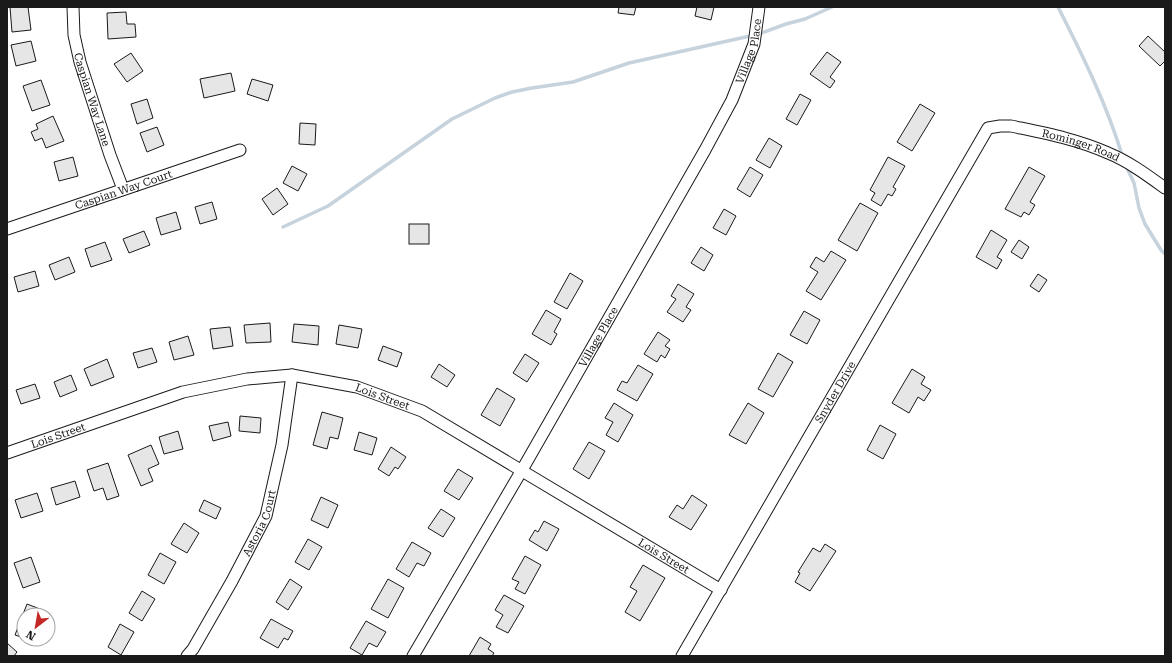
<svg xmlns="http://www.w3.org/2000/svg" width="1172" height="663" viewBox="0 0 1172 663" font-family="'Roboto Serif',serif">
	<rect width="100%" height="100%" fill="#fff"/>
	<g fill="none" stroke-linecap="round" stroke-linejoin="round">
		<g stroke="#c6d2dc" stroke-width="3.5">
			<path d="M1058 7C1083 56 1107 105 1123 158"/>
			<polyline points="1126,166 1134,183 1139,208 1145,224 1161,250 1165,254"/>
			<polyline points="283,227 328,206 452,119 495,98 512,92 532,88 573,82 629,63 759,34 786,24 805,19 832,7"/>
		</g>
	</g>
	<g fill="#e6e6e6" stroke="#1a1a1a">
		<polygon points="10,7 28,7 31,30 12,32"/>
		<polygon points="619,7 636,7 634,15 618,13"/>
		<polygon points="697,7 714,7 711,20 695,16"/>
		<polygon points="126,12 127,24 135,24 136,37 108,39 107,13"/>
		<polygon points="1148,36 1165,52 1165,61 1160,66 1139,46"/>
		<polygon points="31,41 36,61 16,66 11,45"/>
		<polygon points="827,52 841,62 830,77 835,81 830,88 810,74"/>
		<polygon points="131,53 143,71 127,82 114,64"/>
		<polygon points="231,73 235,91 204,98 200,79"/>
		<polygon points="252,79 273,85 268,101 247,94"/>
		<polygon points="41,80 50,105 32,111 23,86"/>
		<polygon points="800,94 811,100 797,125 786,119"/>
		<polygon points="147,99 153,118 137,124 131,104"/>
		<polygon points="920,104 935,113 912,151 897,142"/>
		<polygon points="53,116 64,141 46,148 42,138 35,141 31,132 38,129 36,124"/>
		<polygon points="300,123 316,124 315,145 299,144"/>
		<polygon points="157,127 164,145 147,152 140,133"/>
		<polygon points="769,138 782,146 770,168 756,160"/>
		<polygon points="73,157 78,176 59,181 54,162"/>
		<polygon points="888,157 905,166 893,187 896,189 892,196 888,194 881,206 871,200 875,193 870,190"/>
		<polygon points="292,166 307,174 298,191 283,183"/>
		<polygon points="750,167 763,175 750,197 737,189"/>
		<polygon points="1029,167 1045,176 1030,202 1035,205 1029,215 1024,212 1021,217 1005,209"/>
		<polygon points="277,188 288,204 273,215 262,199"/>
		<polygon points="212,202 217,219 200,224 195,207"/>
		<polygon points="860,203 878,213 857,251 838,240"/>
		<polygon points="724,209 736,216 726,235 713,228"/>
		<polygon points="176,212 181,229 161,235 156,218"/>
		<rect x="409" y="224" width="20" height="20"/>
		<polygon points="991,230 1007,240 997,257 1002,260 997,269 976,257"/>
		<polygon points="144,231 150,245 129,253 123,239"/>
		<polygon points="1019,240 1029,247 1022,259 1011,252"/>
		<polygon points="105,242 112,260 91,267 85,249"/>
		<polygon points="701,247 713,255 704,271 691,263"/>
		<polygon points="831,251 846,260 821,300 806,291 818,272 810,267 816,257 824,262"/>
		<polygon points="69,257 75,272 55,280 49,265"/>
		<polygon points="35,271 39,286 18,292 14,277"/>
		<polygon points="570,273 583,281 567,309 554,302"/>
		<polygon points="1038,274 1047,280 1039,292 1030,286"/>
		<polygon points="678,284 694,294 686,307 691,310 683,322 667,312 676,299 671,296"/>
		<polygon points="546,310 561,319 554,332 557,334 551,345 532,334"/>
		<polygon points="804,311 820,320 807,344 790,335"/>
		<polygon points="270,323 271,342 246,343 244,325"/>
		<polygon points="294,324 319,326 318,345 292,342"/>
		<polygon points="339,325 362,329 358,348 336,344"/>
		<polygon points="230,327 233,346 213,349 210,329"/>
		<polygon points="658,332 670,340 665,346 670,349 665,358 661,355 657,362 644,354"/>
		<polygon points="188,336 194,355 174,360 169,342"/>
		<polygon points="383,346 402,353 397,367 378,360"/>
		<polygon points="152,348 157,362 138,368 133,353"/>
		<polygon points="778,353 793,362 773,397 758,389"/>
		<polygon points="525,354 539,363 527,382 513,373"/>
		<polygon points="107,359 114,377 91,386 84,369"/>
		<polygon points="439,364 455,375 447,387 431,377"/>
		<polygon points="638,365 653,374 637,401 617,390 622,381 627,383"/>
		<polygon points="912,369 925,377 921,384 931,390 924,401 918,397 909,413 892,403"/>
		<polygon points="71,375 77,390 60,397 54,382"/>
		<polygon points="35,384 40,398 21,404 16,390"/>
		<polygon points="497,388 515,399 500,426 481,415"/>
		<polygon points="614,403 633,415 618,442 606,435 613,422 605,418"/>
		<polygon points="748,403 764,413 746,444 729,435"/>
		<polygon points="322,412 343,418 338,439 330,437 327,449 313,445"/>
		<polygon points="240,416 261,418 260,433 239,431"/>
		<polygon points="228,422 231,436 213,441 209,426"/>
		<polygon points="880,425 896,434 883,459 867,450"/>
		<polygon points="178,431 183,449 164,454 159,437"/>
		<polygon points="359,432 377,438 372,455 354,450"/>
		<polygon points="589,442 605,451 589,479 573,469"/>
		<polygon points="151,445 159,464 148,469 153,481 141,486 128,455"/>
		<polygon points="391,447 406,457 398,469 395,467 389,476 378,469"/>
		<polygon points="108,463 119,496 107,500 103,488 94,491 87,470"/>
		<polygon points="458,469 473,478 459,500 444,491"/>
		<polygon points="75,481 80,497 56,505 51,488"/>
		<polygon points="37,493 43,511 21,518 15,500"/>
		<polygon points="692,495 707,505 691,530 669,517 677,505 683,509"/>
		<polygon points="321,497 338,505 328,528 311,520"/>
		<polygon points="204,500 221,508 216,519 199,511"/>
		<polygon points="441,509 455,518 443,537 428,528"/>
		<polygon points="544,521 559,529 547,551 529,540 535,530 538,532"/>
		<polygon points="184,523 199,533 187,553 171,544"/>
		<polygon points="308,539 322,547 309,570 295,562"/>
		<polygon points="412,542 431,553 424,566 417,563 409,577 396,569"/>
		<polygon points="825,544 836,551 810,591 795,582 800,573 798,572 813,548 820,552"/>
		<polygon points="160,553 176,562 164,584 148,575"/>
		<polygon points="525,556 541,565 525,594 515,589 519,582 512,579"/>
		<polygon points="31,557 40,582 23,588 14,563"/>
		<polygon points="643,565 665,578 640,621 625,612 637,591 630,587"/>
		<polygon points="290,579 302,587 288,610 276,602"/>
		<polygon points="388,579 404,588 388,618 371,609"/>
		<polygon points="142,591 155,599 142,621 129,613"/>
		<polygon points="504,595 524,606 508,633 496,627 503,615 495,610"/>
		<polygon points="27,604 45,611 43,615 24,615 24,638 15,635"/>
		<polygon points="271,619 293,631 288,640 284,638 278,648 260,638"/>
		<polygon points="366,621 386,632 377,647 369,643 362,655 350,648"/>
		<polygon points="120,624 134,632 121,655 108,647"/>
		<polygon points="480,637 491,644 488,649 494,653 492,656 469,656"/>
		<polygon points="7,643 17,652 14,656 7,656"/>
	</g>
	<g fill="none" stroke-linecap="round" stroke-linejoin="round">
		<defs>
			<g id="minor">
				<path id="s1" d="M73 7 74 35 80 62 110 155 123 189"/>
				<path id="s2" d="M7 229 240 150"/>
				<path id="s3" d="M7 453 183 392 247 379 292 375 357 387 422 411 721 590"/>
				<path id="s4" d="M187 656 193 649 232 581 266 516 282 445 292 375"/>
				<path id="s5" d="M413 656 522 470 705 150 732 100 754 44 759 7"/>
				<path id="s6" d="M682 656 988 128 1000 126H1011C1044 133 1077 139 1108 153 1128 161 1147 175 1165 188"/>
			</g>
		</defs>
		<use href="#minor" stroke="#1a1a1a" stroke-width="13"/>
		<use href="#minor" stroke="#fff" stroke-width="11"/>
	</g>
	<g text-anchor="middle" stroke-width="3" stroke-linejoin="round" paint-order="stroke">
		<g font-size="11" fill="#1a1a1a" stroke="#fff">
			<text dy="4" stroke="none"><textPath href="#s5" startOffset="693">Village Place</textPath></text>
			<text dy="4" stroke="none"><textPath href="#s1" startOffset="95">Caspian Way Lane</textPath></text>
			<text dy="4" stroke="none"><textPath href="#s6" startOffset="706">Rominger Road</textPath></text>
			<text dy="4" stroke="none"><textPath href="#s2" startOffset="123">Caspian Way Court</textPath></text>
			<text dy="4" stroke="none"><textPath href="#s5" startOffset="369">Village Place</textPath></text>
			<text dy="4" stroke="none"><textPath href="#s6" startOffset="305">Snyder Drive</textPath></text>
			<text dy="4" stroke="none"><textPath href="#s3" startOffset="390">Lois Street</textPath></text>
			<text dy="4" stroke="none"><textPath href="#s3" startOffset="54">Lois Street</textPath></text>
			<text dy="4" stroke="none"><textPath href="#s4" startOffset="152">Astoria Court</textPath></text>
			<text dy="4" stroke="none"><textPath href="#s3" startOffset="714">Lois Street</textPath></text>
		</g>
	</g>
	<rect width="1172" height="663" fill="none" stroke="#1a1a1a" stroke-width="16"/>
	<g transform="translate(36 627) rotate(211)"><circle r="19" fill="#ffffff" stroke="#a3a3a3"/>
	<path d="M0-3L7 15L0 10L-7 15Z" fill="#c62828"/>
	<text y="-6" font-size="11" font-weight="bold" text-anchor="middle" fill="#1a1a1a">N</text>
	</g>
</svg>
